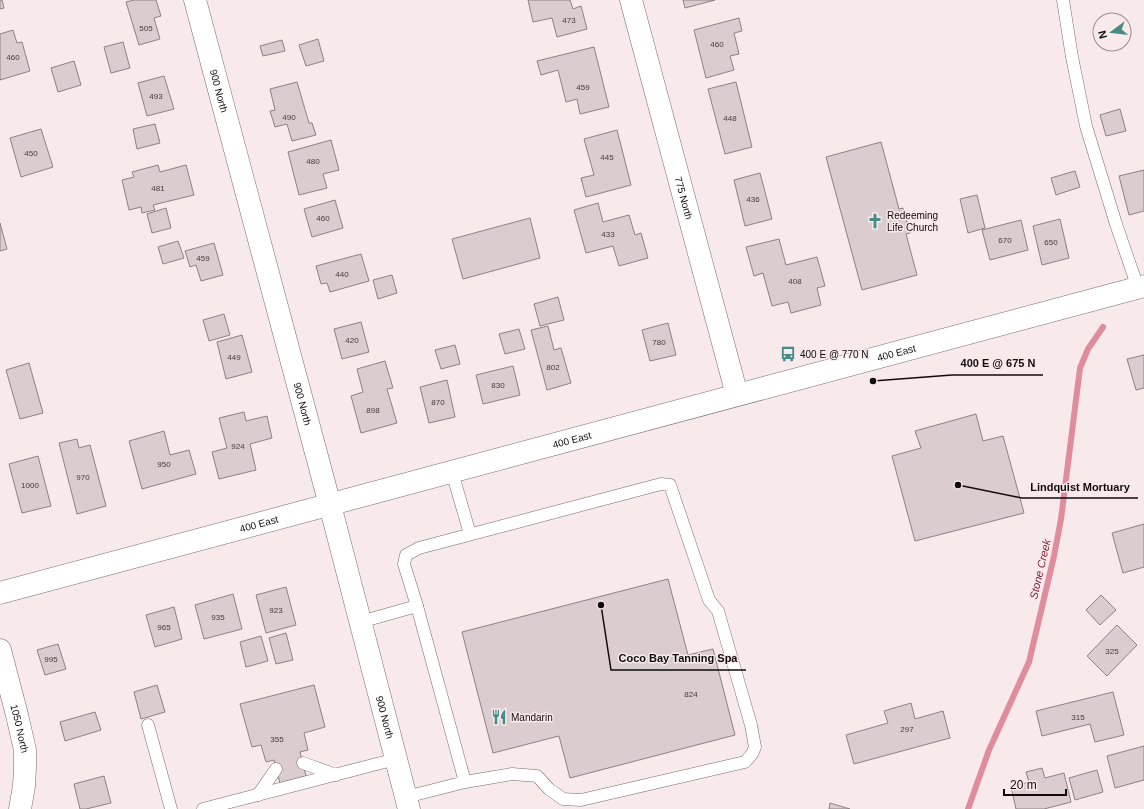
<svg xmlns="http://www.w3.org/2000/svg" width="1144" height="809" viewBox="0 0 1144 809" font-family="Arial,sans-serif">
	<rect width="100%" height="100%" fill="#f8e9eb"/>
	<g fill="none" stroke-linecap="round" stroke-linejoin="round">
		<polyline stroke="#e08c9c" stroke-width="6" points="968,809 989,750 1029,662 1054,556 1061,519 1080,368 1088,349 1103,327"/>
	</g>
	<g fill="#dbcccf" stroke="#8e8183">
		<polygon points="0,0 2,0 4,8 0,9"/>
		<polygon points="134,0 156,0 161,16 154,18 160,39 139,45 126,2"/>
		<polygon points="528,0 570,0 573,9 581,6 587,29 557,37 552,18 533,22"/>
		<polygon points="683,0 715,0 685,8"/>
		<polygon points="739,18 742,31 734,33 739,54 730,56 734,70 706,78 694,30"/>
		<polygon points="13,30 17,43 22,42 30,71 0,80 0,34"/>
		<polygon points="318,39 324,61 306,66 299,45"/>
		<polygon points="282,40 285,51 263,56 260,46"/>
		<polygon points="123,42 130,68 111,73 104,47"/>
		<polygon points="594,47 609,107 580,114 577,99 566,102 558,70 541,75 537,61"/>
		<polygon points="74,61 81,85 58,92 51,68"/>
		<polygon points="164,76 174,109 147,116 138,83"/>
		<polygon points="297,82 309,123 312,123 316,135 292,141 287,124 275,127 270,111 275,110 270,89"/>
		<polygon points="736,82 752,147 725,154 708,89"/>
		<polygon points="1120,109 1126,131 1106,136 1100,115"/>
		<polygon points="155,124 160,143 137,149 133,129"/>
		<polygon points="41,129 53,167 21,177 10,138"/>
		<polygon points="617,130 631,185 586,197 581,178 594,175 584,139"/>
		<polygon points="331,140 339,170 323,174 327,188 299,195 288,152"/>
		<polygon points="881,142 899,209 903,208 910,233 906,234 917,275 862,290 826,157"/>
		<polygon points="158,165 160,172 186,165 194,195 153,205 155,210 142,213 141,207 129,210 122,180 134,177 132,172"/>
		<polygon points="1144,170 1144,211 1129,215 1119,176"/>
		<polygon points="1075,171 1080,187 1056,195 1051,178"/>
		<polygon points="760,173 772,219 745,226 734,180"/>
		<polygon points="977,195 985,228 968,233 960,199"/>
		<polygon points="335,200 343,228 312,237 304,209"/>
		<polygon points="598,203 603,222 629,215 635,235 641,233 648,258 619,266 613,246 586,253 574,210"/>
		<polygon points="166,208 171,228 152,233 147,214"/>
		<polygon points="530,218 540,258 463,279 452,239"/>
		<polygon points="1060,219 1069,258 1042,265 1033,226"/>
		<polygon points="1021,220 1028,250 990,260 982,230"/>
		<polygon points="0,223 7,249 0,251"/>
		<polygon points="779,239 786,265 817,257 825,286 817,288 821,305 791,313 788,302 772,306 763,273 754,276 746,247"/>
		<polygon points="178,241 184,258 163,264 158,247"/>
		<polygon points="214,243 223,275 201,281 196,265 190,267 185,251"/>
		<polygon points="361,254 369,281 330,292 327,283 321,284 316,266"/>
		<polygon points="392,275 397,293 378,299 373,280"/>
		<polygon points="558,297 564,320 540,326 534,304"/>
		<polygon points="224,314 230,335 209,341 203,320"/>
		<polygon points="361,322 369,352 342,359 334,329"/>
		<polygon points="668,323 676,355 650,361 642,330"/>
		<polygon points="548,326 554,350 561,348 571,383 547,390 531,330"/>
		<polygon points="519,329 525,349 505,354 499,334"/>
		<polygon points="242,335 252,372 226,379 217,342"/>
		<polygon points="455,345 460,364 441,369 435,350"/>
		<polygon points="1144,355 1144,388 1136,390 1127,359"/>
		<polygon points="385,361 393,388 387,389 397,423 361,433 351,396 363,392 357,369"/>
		<polygon points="29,363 43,413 20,419 6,370"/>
		<polygon points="513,366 520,395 483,404 476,375"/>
		<polygon points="447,380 455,417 429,423 420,387"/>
		<polygon points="244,412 246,421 267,416 272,438 250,444 256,470 219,479 212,452 227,448 219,418"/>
		<polygon points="976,414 983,441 1003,436 1024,513 915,541 892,456 921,448 915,431"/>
		<polygon points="164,431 170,455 189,450 196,474 142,489 129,441"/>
		<polygon points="77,439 79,448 90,445 106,506 77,514 59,443"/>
		<polygon points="38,456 51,506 22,513 9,464"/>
		<polygon points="1144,524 1144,567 1123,573 1112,533"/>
		<polygon points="668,579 688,655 713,649 735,735 570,778 559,736 493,753 462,632"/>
		<polygon points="286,587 296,625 266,633 256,595"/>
		<polygon points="233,594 242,629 204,639 195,605"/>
		<polygon points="1101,595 1116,610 1100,625 1086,610"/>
		<polygon points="174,607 182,639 155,647 146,615"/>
		<polygon points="1117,625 1137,645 1107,676 1087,656"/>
		<polygon points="286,633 293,660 276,664 269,638"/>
		<polygon points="261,636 268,661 246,667 240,642"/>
		<polygon points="58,644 66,669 45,675 37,650"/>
		<polygon points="157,685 165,712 141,719 134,692"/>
		<polygon points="314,685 325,727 304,733 308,750 300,752 306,776 280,783 274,760 266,762 261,745 252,747 240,704"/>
		<polygon points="1113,692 1124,735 1095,742 1090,724 1042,736 1036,711"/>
		<polygon points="911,703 915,719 943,711 950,738 854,764 846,735 888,723 884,711"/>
		<polygon points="95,712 101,730 65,741 60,722"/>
		<polygon points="1144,746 1144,780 1115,788 1107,756"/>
		<polygon points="1042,768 1045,778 1064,773 1071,802 1044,809 1016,809 1011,787 1029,782 1026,772"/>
		<polygon points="1097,770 1103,792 1075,800 1069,778"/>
		<polygon points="104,776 111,803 86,809 80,809 74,784"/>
		<polygon points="830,803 850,809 829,809"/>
	</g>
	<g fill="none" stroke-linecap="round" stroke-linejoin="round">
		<defs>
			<g id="lane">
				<polyline points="1063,0 1072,57 1086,126 1116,224 1138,288"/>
				<polyline points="452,472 470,534"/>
				<polyline points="360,622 417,606"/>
				<polyline points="148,725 171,809"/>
				<polyline points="303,763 336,775"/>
				<polyline points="258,795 276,769"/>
				<polyline points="406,797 465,782 512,774 537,776 549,789 563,799 581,800 745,762 752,754 755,747 751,725 718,611 709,600 670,485 661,484 419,548 406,555 404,564 417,606 465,782"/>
				<polyline points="203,809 396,759"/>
			</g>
			<g id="street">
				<path id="s1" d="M195 0 330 505 409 809"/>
				<path id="s2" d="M631 0 737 395"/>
				<path id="s3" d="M0 650 17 715 25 750V768L24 786 20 809"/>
			</g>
			<g id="secondary">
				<path id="s4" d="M0 593 1144 286"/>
			</g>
		</defs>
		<use href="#lane" stroke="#786b6d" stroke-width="13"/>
		<use href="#street" stroke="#786b6d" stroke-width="23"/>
		<use href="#secondary" stroke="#786b6d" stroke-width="23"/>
		<use href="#lane" stroke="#fff" stroke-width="12"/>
		<use href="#street" stroke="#fff" stroke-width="22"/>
		<use href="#secondary" stroke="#fff" stroke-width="22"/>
	</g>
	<defs>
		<symbol id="church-bare" viewBox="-9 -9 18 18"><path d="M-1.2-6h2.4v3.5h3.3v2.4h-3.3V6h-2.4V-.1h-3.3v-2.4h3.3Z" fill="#468c86" stroke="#f8e9eb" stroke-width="2.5" paint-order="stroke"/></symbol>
		<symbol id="bus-bare" viewBox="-9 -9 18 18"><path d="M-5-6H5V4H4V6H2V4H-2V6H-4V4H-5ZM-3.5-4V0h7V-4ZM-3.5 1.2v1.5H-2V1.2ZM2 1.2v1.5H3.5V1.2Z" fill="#468c86" stroke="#f8e9eb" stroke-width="2.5" paint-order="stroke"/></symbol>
		<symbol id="restaurant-bare" viewBox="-9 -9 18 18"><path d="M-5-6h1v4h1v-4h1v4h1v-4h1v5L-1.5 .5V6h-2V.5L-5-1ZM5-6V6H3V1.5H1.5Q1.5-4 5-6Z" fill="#468c86" stroke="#f8e9eb" stroke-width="2.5" paint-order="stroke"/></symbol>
	</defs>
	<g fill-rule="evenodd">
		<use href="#church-bare" x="864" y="210" width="22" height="22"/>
		<use href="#bus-bare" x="777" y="343" width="22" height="22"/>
		<use href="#restaurant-bare" x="488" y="706" width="22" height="22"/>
	</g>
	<g text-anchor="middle" stroke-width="3" stroke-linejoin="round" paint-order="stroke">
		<g font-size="8" fill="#433b3d">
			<text x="569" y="23">473</text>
			<text x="146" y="31">505</text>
			<text x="717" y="47">460</text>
			<text x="13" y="60">460</text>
			<text x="583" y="90">459</text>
			<text x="156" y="99">493</text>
			<text x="289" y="120">490</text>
			<text x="730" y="121">448</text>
			<text x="31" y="156">450</text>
			<text x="607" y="160">445</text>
			<text x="313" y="164">480</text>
			<text x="158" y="191">481</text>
			<text x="753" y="202">436</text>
			<text x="323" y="221">460</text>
			<text x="608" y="237">433</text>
			<text x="1005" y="243">670</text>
			<text x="1051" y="245">650</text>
			<text x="203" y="261">459</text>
			<text x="342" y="277">440</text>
			<text x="795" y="284">408</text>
			<text x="352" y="343">420</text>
			<text x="659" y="345">780</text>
			<text x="234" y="360">449</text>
			<text x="553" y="370">802</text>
			<text x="498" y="388">830</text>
			<text x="438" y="405">870</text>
			<text x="373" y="413">898</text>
			<text x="238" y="449">924</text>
			<text x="164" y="467">950</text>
			<text x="83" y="480">970</text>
			<text x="30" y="488">1000</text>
			<text x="276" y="613">923</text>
			<text x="218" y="620">935</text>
			<text x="164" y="630">965</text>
			<text x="1112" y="654">325</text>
			<text x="51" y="662">995</text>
			<text x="691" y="697">824</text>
			<text x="1078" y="720">315</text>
			<text x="907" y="732">297</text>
			<text x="277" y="742">355</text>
		</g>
		<g font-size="10" fill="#100b0c" stroke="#f8e9eb">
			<text dy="4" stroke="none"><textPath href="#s1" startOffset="94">900 North</textPath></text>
			<text dy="4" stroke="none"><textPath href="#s2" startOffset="205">775 North</textPath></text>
			<text dy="4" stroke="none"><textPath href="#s4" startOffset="928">400 East</textPath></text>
			<text dy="4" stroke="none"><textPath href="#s1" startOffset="418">900 North</textPath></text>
			<text dy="4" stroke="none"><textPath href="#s4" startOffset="592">400 East</textPath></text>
			<text dy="4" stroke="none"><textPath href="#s4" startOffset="268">400 East</textPath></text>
			<text dy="4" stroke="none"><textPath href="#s1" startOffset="742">900 North</textPath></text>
			<text dy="4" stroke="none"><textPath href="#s3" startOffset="81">1050 North</textPath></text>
		</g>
		<g font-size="10" fill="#100b0c" stroke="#f8e9eb" text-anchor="start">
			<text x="887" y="219">Redeeming<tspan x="887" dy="12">Life Church</tspan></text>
			<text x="800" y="358">400 E @ 770 N</text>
			<text x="511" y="721">Mandarin</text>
		</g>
		<g font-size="11" font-style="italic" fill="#85223f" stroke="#f8e9eb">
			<text transform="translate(1040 569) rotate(-77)" y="4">Stone Creek</text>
		</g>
	</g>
	<path fill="none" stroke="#100b0c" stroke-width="1.5" d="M873 381L952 375H1043M958 485L1022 498H1138M601 605L611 670H746"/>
	<g fill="#100b0c" stroke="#f8e9eb" stroke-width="1.5">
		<circle cx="873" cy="381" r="4"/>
		<circle cx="958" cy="485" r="4"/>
		<circle cx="601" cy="605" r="4"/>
	</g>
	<g font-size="11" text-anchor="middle" font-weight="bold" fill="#100b0c" stroke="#f8e9eb" stroke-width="3" stroke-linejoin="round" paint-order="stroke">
		<text x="998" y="367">400 E @ 675 N</text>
		<text x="1080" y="491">Lindquist Mortuary</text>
		<text x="678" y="662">Coco Bay Tanning Spa</text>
	</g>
	<g transform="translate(1112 32) rotate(255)"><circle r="19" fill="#f8e9eb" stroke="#9b9092"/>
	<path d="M0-3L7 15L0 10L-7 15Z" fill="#468c86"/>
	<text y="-6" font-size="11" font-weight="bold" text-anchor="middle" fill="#100b0c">N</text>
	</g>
	<path d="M1004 789v6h62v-6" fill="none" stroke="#100b0c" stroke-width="2"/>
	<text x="1010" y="789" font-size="12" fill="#100b0c" stroke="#f8e9eb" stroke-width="3" paint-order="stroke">20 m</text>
</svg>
